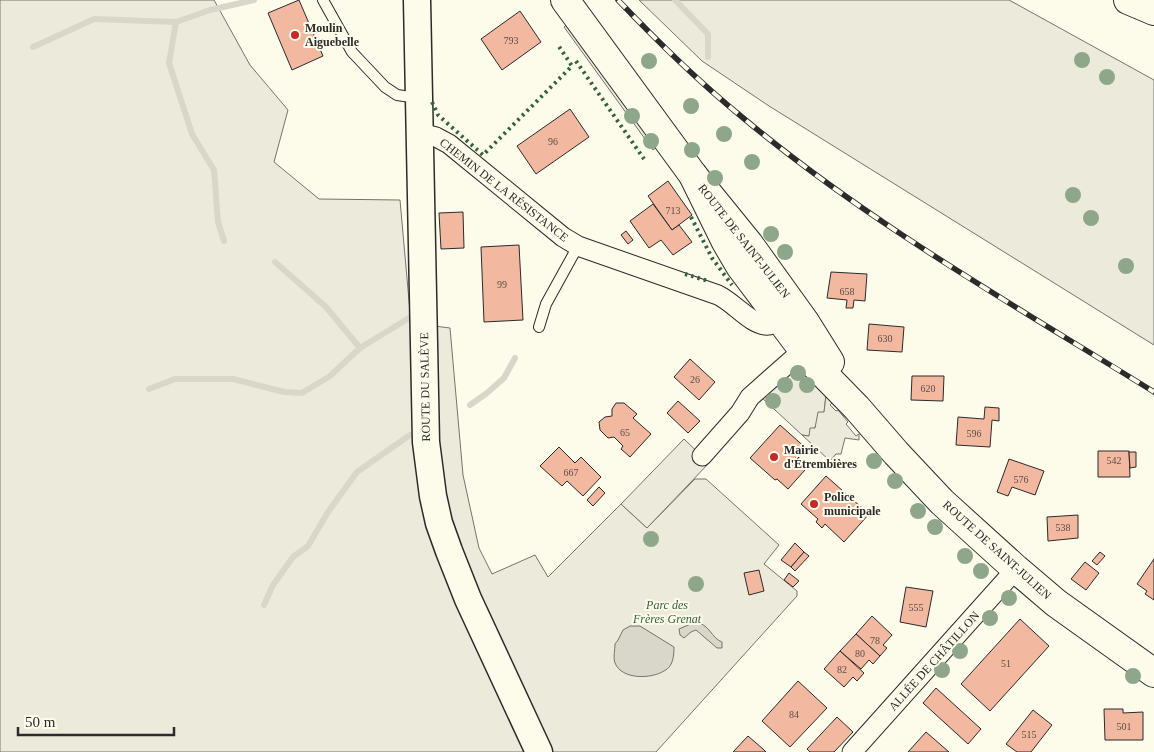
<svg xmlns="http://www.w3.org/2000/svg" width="1154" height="752" viewBox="0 0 1154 752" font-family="Georgia,serif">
	<rect width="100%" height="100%" fill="#fdfbea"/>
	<g fill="#ecebdb" stroke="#74746e">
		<polygon points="0,0 214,0 250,65 288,110 274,162 319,199 400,200 411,323 450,328 463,475 479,548 492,574 535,555 548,577 621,504 647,528 695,479 706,479 779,545 764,564 797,591 797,596 656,752 0,752"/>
		<polygon points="639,0 1009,0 1154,80 1154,345 769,106 702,61"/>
		<polygon points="569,23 658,146 653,150 564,27"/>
		<polygon points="797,365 826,395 824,413 809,436 802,435 761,397"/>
	</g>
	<g fill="#eceadb" stroke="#74746e">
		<polygon points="826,395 832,403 830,405 836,411 838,410 848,422 846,424 856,436 859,434 859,440 845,438 841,454 836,454 830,461 802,435 809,436 810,428 815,428 818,412 824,412"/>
		<polygon points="684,439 709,463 647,528 621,504"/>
	</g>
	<g fill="#d8d7c9" stroke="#74746e">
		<path d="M695 622C710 624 711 638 722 642V648H717L696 630 691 632 684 638 680 635 679 629Z"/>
		<path d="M630 626H640L674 647C674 656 673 667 664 671 651 679 622 680 615 663 613 658 615 649 615 644L618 640 623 630Z"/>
	</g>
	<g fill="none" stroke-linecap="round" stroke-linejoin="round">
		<g stroke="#d8d7c9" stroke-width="6">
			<polyline points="675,0 708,34 708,57"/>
			<polyline points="176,22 169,63 192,134 214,170 218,222 224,241"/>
			<polyline points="33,47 94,19 176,22 210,10 254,0"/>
			<polyline points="275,262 326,307 360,348 414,315"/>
			<polyline points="149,389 175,379 233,379 284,392 302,393 330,376 360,348"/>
			<polyline points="470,405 487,393 504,378 515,358"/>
			<polyline points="264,605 273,585 293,557 308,546 328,512 357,472 410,435"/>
		</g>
	</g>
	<g fill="#f2b8a0" stroke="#2b2b2b">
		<polygon points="299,0 323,56 292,70 268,13"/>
		<polygon points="520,11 541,42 502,70 481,39"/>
		<polygon points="570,109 589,137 536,174 517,146"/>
		<polygon points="668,181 692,215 672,230 648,196"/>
		<polygon points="653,204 672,230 679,225 692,242 673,255 661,240 649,248 630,221"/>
		<polygon points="463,212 464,248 441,249 439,213"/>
		<polygon points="626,231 633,240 628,244 621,235"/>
		<polygon points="519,245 523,320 484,322 481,247"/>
		<polygon points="831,272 867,274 865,301 854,300 853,308 846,308 847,300 827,298"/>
		<polygon points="869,324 904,327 902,352 867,350"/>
		<polygon points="690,359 715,382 699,400 674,377"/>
		<polygon points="912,376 944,376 943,401 911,400"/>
		<polygon points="678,401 700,421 688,433 667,413"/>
		<polygon points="616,403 624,403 637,414 633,418 651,434 630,457 621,449 623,446 614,437 608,438 600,430 599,422 605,417 612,416 612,409"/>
		<polygon points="985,407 999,408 999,421 992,420 990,447 956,445 958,417 984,419"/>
		<polygon points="780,425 808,450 803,456 800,453 793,460 805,470 788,489 777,479 775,480 750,458"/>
		<polygon points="559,447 575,463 581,457 601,477 583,496 567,481 562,486 540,466"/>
		<polygon points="1098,451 1129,451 1130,477 1098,477"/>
		<polygon points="1129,452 1136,452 1136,467 1130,468"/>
		<polygon points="1009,459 1044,471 1035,495 1012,487 1008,496 997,492"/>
		<polygon points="826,476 869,514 844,542 825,524 822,528 816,522 818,519 801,504"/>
		<polygon points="599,487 605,493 593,506 587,500"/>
		<polygon points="1078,515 1078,538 1048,541 1047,517"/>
		<polygon points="795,543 804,552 791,567 781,560"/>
		<polygon points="804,552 809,556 795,571 791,567"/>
		<polygon points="1100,552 1105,556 1097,565 1092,561"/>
		<polygon points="1154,559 1154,600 1145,594 1147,591 1137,584"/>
		<polygon points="1085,562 1099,573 1086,590 1071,579"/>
		<polygon points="759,570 764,591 749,595 744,573"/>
		<polygon points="789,573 799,581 793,587 784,580"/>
		<polygon points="906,587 933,591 926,627 900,622"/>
		<polygon points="872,616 892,635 883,645 887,648 880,656 856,634"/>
		<polygon points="1020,619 1049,646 990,711 961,684"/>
		<polygon points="856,634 880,656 873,664 869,660 861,669 840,651"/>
		<polygon points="840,651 864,673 857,681 853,677 844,687 824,669"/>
		<polygon points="798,681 827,708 790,747 762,721"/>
		<polygon points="936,688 981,729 968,744 923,703"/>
		<polygon points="1104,709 1123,709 1123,713 1143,712 1143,740 1105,740"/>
		<polygon points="1033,710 1052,725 1031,752 1017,752 1006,744"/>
		<polygon points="837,717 853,732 834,752 810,752 807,749"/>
		<polygon points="926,732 949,752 908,752"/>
		<polygon points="748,736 763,749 766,752 733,752"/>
	</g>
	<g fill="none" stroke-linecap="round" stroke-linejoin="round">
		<defs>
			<g id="lane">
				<polyline points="323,0 352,52 385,87 397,95 418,98"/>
				<polyline points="539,327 546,304 578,246"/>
			</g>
			<g id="street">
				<path d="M420 133 436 137 449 144 563 237 578 246 718 295C733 302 751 324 765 325 770 326 775 323 780 320"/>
				<polyline points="702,456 740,413 750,397 802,351"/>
				<polyline points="852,752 1016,569"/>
			</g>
			<polyline id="secondary" points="417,0 426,442 433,496 439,523 449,551 468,599 539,752"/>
			<g id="primary">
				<polyline points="565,0 693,175 749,244 805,322 830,362"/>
				<polyline points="693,175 726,242 740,266 812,362 857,408 896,453 942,502 1016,569 1056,603 1154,673"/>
			</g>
			<polyline id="highway" points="1128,0 1154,11"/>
		</defs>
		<use href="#lane" stroke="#2b2b2b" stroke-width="12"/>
		<use href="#street" stroke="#2b2b2b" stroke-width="21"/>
		<use href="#secondary" stroke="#2b2b2b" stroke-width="29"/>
		<use href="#primary" stroke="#2b2b2b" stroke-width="30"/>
		<use href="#highway" stroke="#2b2b2b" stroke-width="30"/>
		<use href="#lane" stroke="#fdfbea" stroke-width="10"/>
		<use href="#street" stroke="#fdfbea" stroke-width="19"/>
		<use href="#secondary" stroke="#fdfbea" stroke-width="26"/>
		<use href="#primary" stroke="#fdfbea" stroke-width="28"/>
		<use href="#highway" stroke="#fdfbea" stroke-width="28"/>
		<defs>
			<path id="rail" d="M618 0C657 41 698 81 742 117 869 223 1014 305 1154 392"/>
		</defs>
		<use href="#rail" stroke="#2b2b2b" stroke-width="5.5"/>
		<use href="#rail" stroke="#fdfbea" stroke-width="4" stroke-dasharray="11" stroke-linecap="butt"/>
		<g stroke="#34623c" stroke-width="4" stroke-dasharray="2.5 4" stroke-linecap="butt">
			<polyline points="576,61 644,159"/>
			<polyline points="432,102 438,115 483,155 572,66 558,45"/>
			<polyline points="691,217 712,258 732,285"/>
			<polyline points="685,274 708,281"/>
		</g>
	</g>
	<g fill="#8ea78a">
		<circle cx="1082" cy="60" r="8"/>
		<circle cx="649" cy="61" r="8"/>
		<circle cx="1107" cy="77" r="8"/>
		<circle cx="691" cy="106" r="8"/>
		<circle cx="632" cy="116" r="8"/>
		<circle cx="724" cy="134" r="8"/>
		<circle cx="651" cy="141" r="8"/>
		<circle cx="692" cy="150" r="8"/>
		<circle cx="752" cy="162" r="8"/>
		<circle cx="715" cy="178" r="8"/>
		<circle cx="1073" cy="195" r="8"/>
		<circle cx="1091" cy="218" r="8"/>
		<circle cx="771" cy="234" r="8"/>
		<circle cx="785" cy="252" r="8"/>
		<circle cx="1126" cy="266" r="8"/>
		<circle cx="798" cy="373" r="8"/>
		<circle cx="785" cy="385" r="8"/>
		<circle cx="807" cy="385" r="8"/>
		<circle cx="773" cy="401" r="8"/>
		<circle cx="874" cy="461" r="8"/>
		<circle cx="895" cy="481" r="8"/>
		<circle cx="918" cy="511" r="8"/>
		<circle cx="935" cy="527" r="8"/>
		<circle cx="651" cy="539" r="8"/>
		<circle cx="965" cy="556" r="8"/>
		<circle cx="981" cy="571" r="8"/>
		<circle cx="696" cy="584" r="8"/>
		<circle cx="1009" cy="598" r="8"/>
		<circle cx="990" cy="618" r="8"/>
		<circle cx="960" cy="651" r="8"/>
		<circle cx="942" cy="670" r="8"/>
		<circle cx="1133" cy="676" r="8"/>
	</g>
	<g fill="#c62828" stroke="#fdfbea" stroke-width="2">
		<circle cx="295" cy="35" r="5"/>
		<circle cx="774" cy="457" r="5"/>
		<circle cx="814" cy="504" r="5"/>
	</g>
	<g text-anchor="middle" stroke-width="4" stroke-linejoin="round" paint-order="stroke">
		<g font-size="10" fill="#5d4e48">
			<text x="511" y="44">793</text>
			<text x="553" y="145">96</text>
			<text x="673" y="214">713</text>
			<text x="502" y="288">99</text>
			<text x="847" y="295">658</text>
			<text x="885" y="342">630</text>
			<text x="695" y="383">26</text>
			<text x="928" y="392">620</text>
			<text x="625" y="436">65</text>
			<text x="974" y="437">596</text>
			<text x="1114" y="464">542</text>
			<text x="571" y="476">667</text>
			<text x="1021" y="483">576</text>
			<text x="1063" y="531">538</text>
			<text x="916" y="611">555</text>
			<text x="875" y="644">78</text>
			<text x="860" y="657">80</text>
			<text x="1006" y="667">51</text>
			<text x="842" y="673">82</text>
			<text x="794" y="718">84</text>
			<text x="1124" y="730">501</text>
			<text x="1029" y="738">515</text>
		</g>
		<g font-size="12" font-weight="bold" fill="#2b2b2b" stroke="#fdfbea" text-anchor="start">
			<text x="305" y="32">Moulin<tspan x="305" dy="14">Aiguebelle</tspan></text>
			<text x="784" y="454">Mairie<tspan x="784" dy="14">d'Étrembières</tspan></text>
			<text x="824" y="501">Police<tspan x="824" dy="14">municipale</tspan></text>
		</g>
		<g font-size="12" fill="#2b2b2b" stroke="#fdfbea">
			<text transform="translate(504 190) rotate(38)" y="4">CHEMIN DE LA RÉSISTANCE</text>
			<text transform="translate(744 241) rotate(52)" y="4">ROUTE DE SAINT-JULIEN</text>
			<text transform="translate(425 387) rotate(-91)" y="4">ROUTE DU SALÈVE</text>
			<text transform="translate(997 550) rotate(42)" y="4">ROUTE DE SAINT-JULIEN</text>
			<text transform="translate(934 661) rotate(-48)" y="4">ALLÉE DE CHÂTILLON</text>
		</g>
		<g font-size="12" font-style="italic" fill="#34623c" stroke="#fdfbea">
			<text x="667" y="609">Parc des<tspan x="667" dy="14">Frères Grenat</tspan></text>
		</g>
	</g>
	<path d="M18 727v8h156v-8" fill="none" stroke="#2b2b2b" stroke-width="2.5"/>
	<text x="25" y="727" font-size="15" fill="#2b2b2b" stroke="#fdfbea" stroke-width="4" paint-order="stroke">50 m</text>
</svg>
